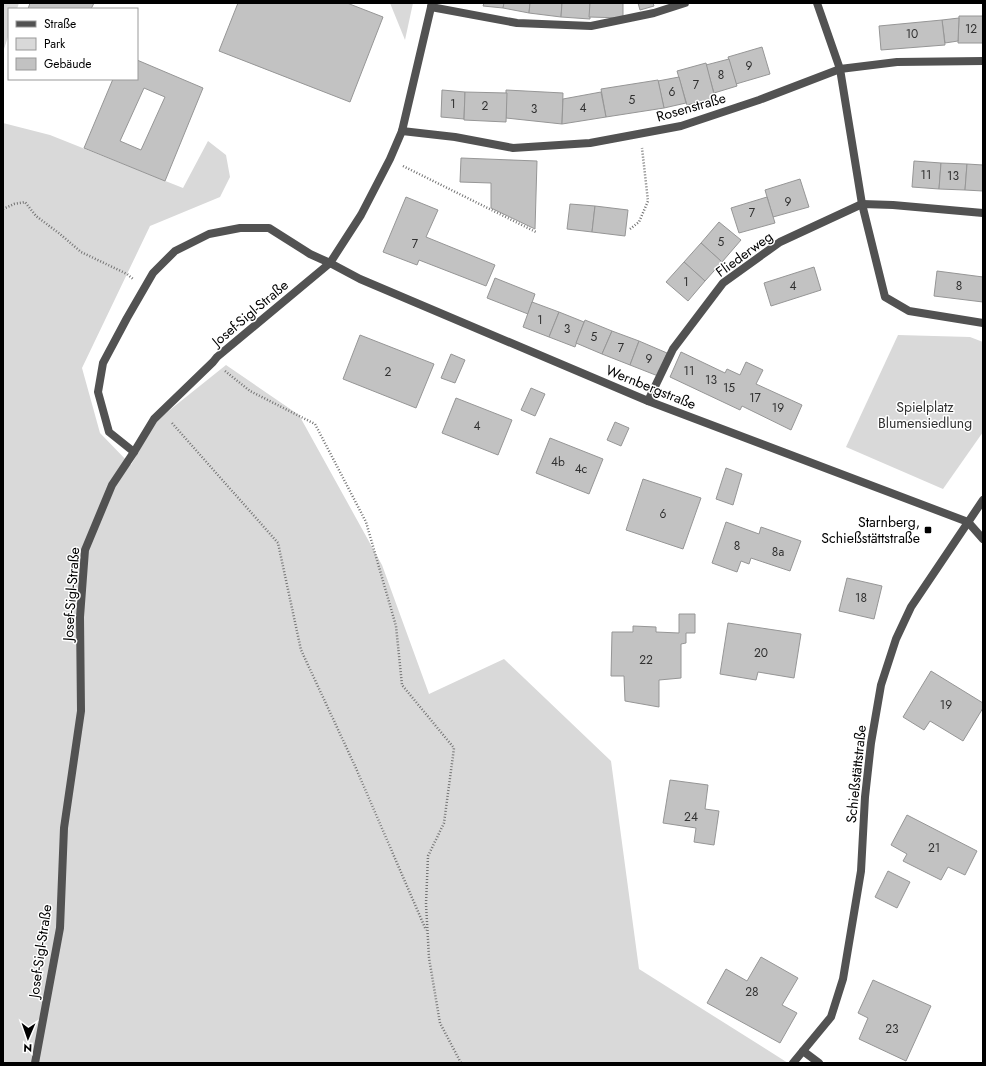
<svg xmlns="http://www.w3.org/2000/svg" width="986" height="1066" viewBox="0 0 986 1066" font-family="Jost,sans-serif">
	<rect width="100%" height="100%" fill="#fff"/>
	<g fill="#d9d9d9">
		<polygon points="3,3 19,3 17,9 9,9 9,34 3,52"/>
		<polygon points="390,3 413,3 405,40"/>
		<polygon points="3,123 50,135 183,188 208,141 226,155 230,177 220,197 150,226 82,368 100,433 131,465 156,421 226,365 299,415 382,565 429,694 504,659 611,761 639,969 788,1063 3,1063"/>
		<polygon points="898,335 970,337 983,342 983,432 943,489 846,447"/>
	</g>
	<g fill="#c2c2c2" stroke="#969696" fill-rule="evenodd">
		<polygon points="30,3 94,3 91,9 28,9"/>
		<polygon points="238,3 347,3 383,17 350,102 219,51"/>
		<polygon points="484,3 504,3 503,8 483,6"/>
		<polygon points="504,3 530,3 529,13 503,8"/>
		<polygon points="530,3 562,3 561,17 529,13"/>
		<polygon points="562,3 590,3 590,19 561,17"/>
		<polygon points="590,3 623,3 623,18 589,17"/>
		<polygon points="638,3 653,3 654,6 640,10"/>
		<polygon points="959,16 983,16 983,43 958,43"/>
		<polygon points="959,18 958,41 945,43 942,20"/>
		<polygon points="942,20 945,45 881,50 879,26"/>
		<polygon points="762,47 770,74 736,84 728,57"/>
		<polygon points="729,59 737,86 714,93 706,65"/>
		<path d="M137 60 203 88 165 181 84 148 113 79H137ZM144 88 165 97 141 150 120 141Z"/>
		<polygon points="706,63 715,98 687,105 677,71"/>
		<polygon points="679,77 686,103 664,108 658,81"/>
		<polygon points="658,80 664,108 606,117 601,89"/>
		<polygon points="442,90 465,92 464,119 441,117"/>
		<polygon points="506,90 563,93 562,124 506,118"/>
		<polygon points="465,92 507,93 506,122 464,120"/>
		<polygon points="601,92 606,117 562,124 563,99"/>
		<polygon points="461,158 537,161 535,229 491,208 491,183 460,182"/>
		<polygon points="914,161 941,163 939,189 912,187"/>
		<polygon points="941,163 967,164 965,190 939,189"/>
		<polygon points="967,164 983,165 983,191 965,190"/>
		<polygon points="800,179 809,207 773,217 765,190"/>
		<polygon points="406,197 438,210 426,237 495,265 486,286 419,260 417,265 383,252"/>
		<polygon points="767,197 775,223 739,233 731,208"/>
		<polygon points="570,204 595,206 592,232 567,229"/>
		<polygon points="595,206 628,210 625,236 592,232"/>
		<polygon points="719,222 741,240 722,262 701,243"/>
		<polygon points="701,243 722,262 705,281 684,262"/>
		<polygon points="684,262 705,281 688,301 666,282"/>
		<polygon points="814,267 821,290 771,306 764,283"/>
		<polygon points="937,271 983,277 983,302 934,296"/>
		<polygon points="495,278 535,294 528,314 487,298"/>
		<polygon points="532,302 559,312 549,337 523,327"/>
		<polygon points="559,312 584,322 575,347 549,337"/>
		<polygon points="585,320 612,331 602,354 576,343"/>
		<polygon points="612,331 639,341 630,365 602,354"/>
		<polygon points="360,335 434,364 416,408 343,379"/>
		<polygon points="639,341 667,353 658,376 630,365"/>
		<polygon points="681,352 725,373 727,369 740,375 746,362 763,370 756,384 802,405 791,430 742,406 740,410 670,377"/>
		<polygon points="451,354 465,360 455,383 441,378"/>
		<polygon points="531,388 545,394 535,416 521,410"/>
		<polygon points="456,398 512,420 498,455 442,433"/>
		<polygon points="615,422 629,428 621,446 607,440"/>
		<polygon points="550,438 603,459 589,494 536,473"/>
		<polygon points="726,468 742,474 733,505 716,499"/>
		<polygon points="643,479 701,498 683,549 626,530"/>
		<polygon points="726,522 759,534 761,527 801,541 790,571 751,558 749,564 741,561 737,572 712,563"/>
		<polygon points="847,578 882,586 874,619 839,611"/>
		<polygon points="679,614 695,614 695,633 686,633 686,643 681,644 681,678 659,680 659,707 625,701 624,676 611,676 612,632 633,632 633,626 656,627 656,632 679,633"/>
		<polygon points="728,623 801,634 794,678 758,672 756,680 720,674"/>
		<polygon points="931,671 983,703 983,708 963,741 930,721 924,730 903,717"/>
		<polygon points="670,780 708,785 705,809 719,811 714,845 694,842 696,828 663,823"/>
		<polygon points="907,815 977,851 965,875 948,867 941,880 903,861 907,854 891,845"/>
		<polygon points="888,871 910,882 897,908 875,897"/>
		<polygon points="761,957 798,978 782,1005 797,1013 780,1043 707,1003 726,969 747,981"/>
		<polygon points="873,980 931,1006 906,1061 859,1039 868,1018 858,1013"/>
	</g>
	<g fill="none" stroke-linecap="round" stroke-linejoin="round">
		<g stroke="#747474" stroke-width="2.5" stroke-dasharray="1 2" stroke-linecap="butt">
			<polyline points="403,166 536,232"/>
			<polyline points="3,209 14,204 25,202 36,216 60,234 81,252 127,274 133,279"/>
			<polyline points="630,229 639,222 648,201 642,148"/>
			<polyline points="225,371 250,391 315,424 366,522 396,626 402,685 454,748 444,823 428,856 426,904 429,958 440,1023 461,1063"/>
			<polyline points="172,423 278,543 301,650 355,766 426,930"/>
		</g>
		<g stroke="#525252" stroke-width="8">
			<polyline points="134,452 109,432 98,392 103,363 127,318 153,273 175,251 209,234 240,228 269,228 310,254 330,263"/>
			<polyline points="803,1051 819,1063"/>
		</g>
		<g stroke="#525252" stroke-width="8">
			<polyline points="817,3 840,69 862,204 885,297 909,311 983,323"/>
			<polyline points="431,7 517,23 591,26 654,13 685,3"/>
			<polyline points="402,131 455,137 513,148 590,143 681,126 759,100 840,69 897,62 983,61"/>
			<polyline points="330,263 360,279 648,401 968,522 983,539"/>
			<polyline points="648,401 673,349 723,283 780,242 862,204 893,205 983,213"/>
			<polyline points="35,1063 60,928 64,828 81,711 80,617 85,550 112,485 134,452 154,419 213,362 217,357 330,263 361,215 390,159 402,131 432,3"/>
			<polyline points="793,1063 831,1017 843,979 861,871 865,797 871,743 881,685 896,639 911,607 983,500"/>
		</g>
	</g>
	<rect fill="#000" stroke="#fff" stroke-width="1.5" x="924" y="526" width="8" height="8" rx="2"/>
	<g text-anchor="middle" stroke-width="3" stroke-linejoin="round" paint-order="stroke">
		<g font-size="12" fill="#303030">
			<text x="971" y="33">12</text>
			<text x="912" y="38">10</text>
			<text x="749" y="70">9</text>
			<text x="721" y="79">8</text>
			<text x="696" y="89">7</text>
			<text x="672" y="96">6</text>
			<text x="632" y="104">5</text>
			<text x="453" y="108">1</text>
			<text x="485" y="110">2</text>
			<text x="583" y="112">4</text>
			<text x="534" y="113">3</text>
			<text x="926" y="179">11</text>
			<text x="953" y="180">13</text>
			<text x="788" y="206">9</text>
			<text x="752" y="217">7</text>
			<text x="721" y="246">5</text>
			<text x="415" y="248">7</text>
			<text x="686" y="286">1</text>
			<text x="793" y="290">4</text>
			<text x="959" y="290">8</text>
			<text x="540" y="324">1</text>
			<text x="567" y="333">3</text>
			<text x="594" y="341">5</text>
			<text x="621" y="352">7</text>
			<text x="649" y="363">9</text>
			<text x="689" y="375">11</text>
			<text x="388" y="376">2</text>
			<text x="711" y="384">13</text>
			<text x="729" y="392">15</text>
			<text x="755" y="402">17</text>
			<text x="778" y="412">19</text>
			<text x="477" y="430">4</text>
			<text x="558" y="466">4b</text>
			<text x="581" y="473">4c</text>
			<text x="663" y="518">6</text>
			<text x="737" y="550">8</text>
			<text x="778" y="556">8a</text>
			<text x="861" y="602">18</text>
			<text x="761" y="657">20</text>
			<text x="646" y="664">22</text>
			<text x="946" y="709">19</text>
			<text x="691" y="821">24</text>
			<text x="934" y="852">21</text>
			<text x="752" y="996">28</text>
			<text x="892" y="1033">23</text>
		</g>
		<g font-size="14" fill="#000" stroke="#fff">
			<text transform="translate(691 107) rotate(-16)" y="5">Rosenstraße</text>
			<text transform="translate(744 254) rotate(-36)" y="5">Fliederweg</text>
			<text transform="translate(250 313) rotate(-40)" y="5">Josef-Sigl-Straße</text>
			<text transform="translate(651 387) rotate(22)" y="5">Wernbergstraße</text>
			<text transform="translate(71 594) rotate(-86)" y="5">Josef-Sigl-Straße</text>
			<text transform="translate(856 774) rotate(-84)" y="5">Schießstättstraße</text>
			<text transform="translate(40 951) rotate(-82)" y="5">Josef-Sigl-Straße</text>
		</g>
		<g font-size="14" fill="#303030" stroke="#fff">
			<text x="925" y="412">Spielplatz<tspan x="925" dy="16">Blumensiedlung</tspan></text>
		</g>
		<g font-size="14" fill="#000" stroke="#fff" text-anchor="end">
			<text x="920" y="527">Starnberg,<tspan x="920" dy="16">Schießstättstraße</tspan></text>
		</g>
	</g>
	<rect width="986" height="1066" fill="none" stroke="#000000" stroke-width="8"/>
	<rect x="8" y="8" width="130" height="72" fill="#ffffff" stroke="#999999"/>
	<rect x="16" y="21" width="20" height="6" fill="#525252" stroke="#999999"/>
	<text x="44" y="28" font-size="12" fill="#000000">Straße</text>
	<rect x="16" y="38" width="20" height="12" fill="#d9d9d9" stroke="#999999"/>
	<text x="44" y="48" font-size="12" fill="#000000">Park</text>
	<rect x="16" y="58" width="20" height="12" fill="#c2c2c2" stroke="#999999"/>
	<text x="44" y="68" font-size="12" fill="#000000">Gebäude</text>
	<g transform="translate(28 1038) rotate(182)" stroke="#ffffff" stroke-width="3" paint-order="stroke">
	<path d="M0-3L7 15L0 10L-7 15Z" fill="#000000"/>
	<text y="-6" font-size="11" font-weight="bold" text-anchor="middle" fill="#000000">N</text>
	</g>
</svg>
